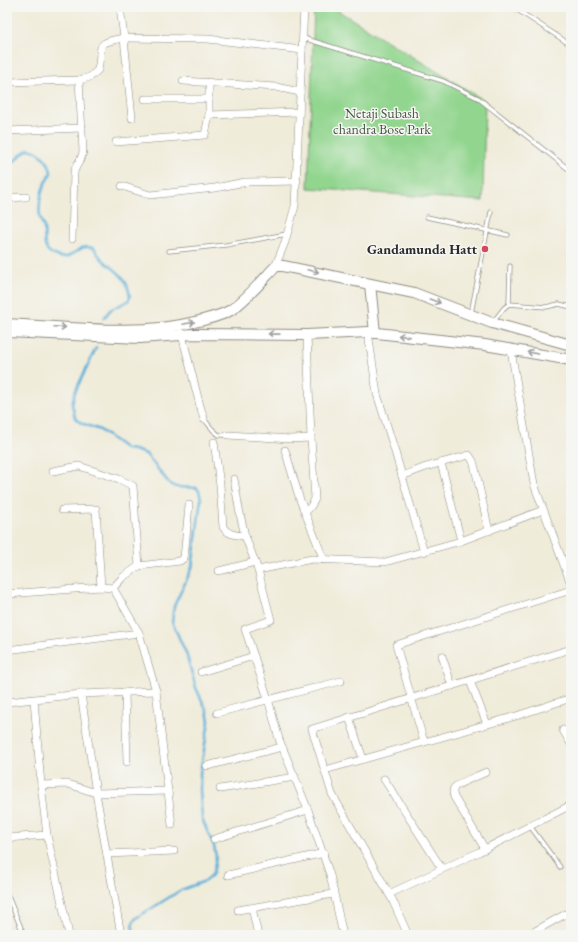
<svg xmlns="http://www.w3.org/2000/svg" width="578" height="942" viewBox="0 0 578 942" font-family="'EB Garamond',serif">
	<rect width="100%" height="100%" fill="#f6f6f2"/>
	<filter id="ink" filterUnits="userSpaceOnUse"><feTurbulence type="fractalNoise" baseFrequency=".025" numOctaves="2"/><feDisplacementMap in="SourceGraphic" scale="8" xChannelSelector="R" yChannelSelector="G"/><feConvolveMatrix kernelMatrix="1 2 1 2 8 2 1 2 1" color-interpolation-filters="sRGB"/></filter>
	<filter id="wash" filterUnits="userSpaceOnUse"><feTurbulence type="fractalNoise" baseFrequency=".012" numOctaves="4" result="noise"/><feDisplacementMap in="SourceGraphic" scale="16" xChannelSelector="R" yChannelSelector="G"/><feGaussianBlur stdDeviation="0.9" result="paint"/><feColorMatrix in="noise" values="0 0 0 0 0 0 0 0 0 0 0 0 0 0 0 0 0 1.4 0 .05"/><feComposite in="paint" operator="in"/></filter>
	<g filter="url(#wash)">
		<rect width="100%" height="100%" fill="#f0ecda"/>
		<polygon fill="#91d58e" stroke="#5e805c" points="314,7 332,7 485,101 483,201 308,188"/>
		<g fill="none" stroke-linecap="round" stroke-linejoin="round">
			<g stroke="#5eb1d9" stroke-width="2.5">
				<path d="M7 165C16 163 20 153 29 149 40 151 50 162 51 173 42 186 38 201 40 217 41 221 43 224 44 228 46 241 40 250 57 256 68 261 73 252 82 248 86 246 89 247 94 248 96 251 98 255 101 258 115 272 127 274 130 297L128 301 110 310 104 318"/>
				<path d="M96 348 75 392 72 404 75 418 81 423 100 430 126 449 134 450 146 454 169 483 176 487 197 488 199 491 201 499 192 568 174 606 172 622 186 653 196 688 207 711 209 721 200 773V791L202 819 214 846 216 857 214 869 212 875 205 881 181 890 136 918C131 925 131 928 137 935"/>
			</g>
		</g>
	</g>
	<g filter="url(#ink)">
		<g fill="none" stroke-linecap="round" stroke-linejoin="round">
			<defs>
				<g id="lane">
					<polyline points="513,7 571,45"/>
					<polyline points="303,38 443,81 478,98 571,171"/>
					<polyline points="427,217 508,235"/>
					<polyline points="169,251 226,245 287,234"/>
					<polyline points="509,304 510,266"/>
					<polyline points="471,313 491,212"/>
					<polyline points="493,322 504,308 509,304 546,307 559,304 571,307"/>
					<polyline points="204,419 213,430 219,435 228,435"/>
					<polyline points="530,826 560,867"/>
					<polyline points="7,894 24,935"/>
					<polyline points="11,935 22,930"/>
				</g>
				<g id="street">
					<polyline points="120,7 124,38 208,39 302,50"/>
					<polyline points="183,81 276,87 300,92"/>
					<path d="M7 82 79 80 90 77 98 70C103 44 94 43 124 38L132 118"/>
					<polyline points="209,82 209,115"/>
					<polyline points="145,99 209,99"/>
					<polyline points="7,131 82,128"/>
					<polyline points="116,142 205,135 209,115 299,112"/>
					<polyline points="122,186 150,195 215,188 245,182 297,181"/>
					<polyline points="7,198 26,197"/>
					<path d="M72 239 74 173C75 165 82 161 83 151L79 80"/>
					<polyline points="275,267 285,242 295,206 304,7"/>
					<polyline points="368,332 377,394 393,445 424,552"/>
					<polyline points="182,335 199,402 204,419"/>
					<polyline points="511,350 534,484 571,584"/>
					<polyline points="228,435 290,439 311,438 307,335"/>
					<path d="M214 442 220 485 223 527C228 535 236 535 245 536"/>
					<polyline points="285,450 300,500 324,560"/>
					<polyline points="441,463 461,541"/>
					<polyline points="53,471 79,466 119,479 133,486 139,566"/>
					<polyline points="402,476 426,467 469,455 473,461 475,468 489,531"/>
					<polyline points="234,479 240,514 245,536 258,570"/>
					<polyline points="62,510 96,509 101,587"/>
					<polyline points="305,513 311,506 315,499 311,438"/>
					<polyline points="219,571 255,562"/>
					<polyline points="113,588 123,577 139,566 180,561 184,558 189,505"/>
					<polyline points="7,594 101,587 113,588 139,633 156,691 172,825"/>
					<polyline points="7,650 139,633"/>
					<polyline points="442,656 452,686"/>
					<polyline points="201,672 254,656"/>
					<polyline points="470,681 487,724"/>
					<polyline points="125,692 127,762"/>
					<polyline points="34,700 41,785 68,784 96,793 168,791"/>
					<polyline points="7,702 81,694"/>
					<polyline points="217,713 341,681"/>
					<polyline points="349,717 363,759"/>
					<polyline points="563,730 571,744"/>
					<polyline points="424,742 396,645 571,590"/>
					<polyline points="207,766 282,747"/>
					<polyline points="325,770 516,716 571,698"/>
					<polyline points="384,779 442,869"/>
					<polyline points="41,785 47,835"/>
					<polyline points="220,789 295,777"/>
					<polyline points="308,810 330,875 343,935"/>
					<polyline points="7,838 47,835 69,935"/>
					<polyline points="214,839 308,810 279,739 268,699 245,629 271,620 258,570 312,559 385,562 461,541 543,510"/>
					<path d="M485 849 454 797C453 794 452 791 454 788 459 782 479 776 486 772"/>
					<polyline points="107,854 174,851"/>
					<polyline points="228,875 324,853"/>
					<polyline points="389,894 479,852 571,805"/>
					<polyline points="252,908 258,935"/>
					<polyline points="238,910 333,894"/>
					<polyline points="121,935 96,793 81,694 156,691"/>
					<polyline points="408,935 392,899 332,794 312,729 571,649"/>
					<polyline points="528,935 571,911"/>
				</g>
				<g id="secondary">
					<polyline points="370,284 375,333"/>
					<path d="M7 324C70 327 137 337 199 321 210 318 221 316 231 310 247 299 261 282 275 267L279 266H283L414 293 492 323 571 345"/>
					<polyline points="7,332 140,338 194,334 307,335 368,332 485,345 571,360"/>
				</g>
			</defs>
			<use href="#lane" stroke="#8e8c82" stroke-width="5"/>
			<use href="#street" stroke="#8e8c82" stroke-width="8"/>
			<use href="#secondary" stroke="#8e8c82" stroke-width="12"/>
			<use href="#lane" stroke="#fff" stroke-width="3.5"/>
			<use href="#street" stroke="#fff" stroke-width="7"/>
			<use href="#secondary" stroke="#fff" stroke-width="10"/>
		</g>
		<defs><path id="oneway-shaft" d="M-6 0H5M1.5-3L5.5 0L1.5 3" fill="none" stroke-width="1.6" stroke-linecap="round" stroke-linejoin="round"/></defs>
		<g stroke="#a0a0a0">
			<use href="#oneway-shaft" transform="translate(313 271) rotate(12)"/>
			<use href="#oneway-shaft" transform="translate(435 301) rotate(20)"/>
			<use href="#oneway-shaft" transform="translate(189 323) rotate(-12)"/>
			<use href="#oneway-shaft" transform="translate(60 327) rotate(3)"/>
			<use href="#oneway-shaft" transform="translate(274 334) rotate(-179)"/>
			<use href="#oneway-shaft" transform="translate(404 336) rotate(-173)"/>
			<use href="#oneway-shaft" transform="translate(533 353) rotate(-171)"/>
		</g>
	</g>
	<circle fill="#d1495b" stroke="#f6f6f2" stroke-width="1.5" cx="485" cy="249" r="4"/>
	<g text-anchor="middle" stroke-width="3" stroke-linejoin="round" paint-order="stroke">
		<g font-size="14" fill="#445644" stroke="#f6f6f2">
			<text x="382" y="118">Netaji Subash<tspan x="382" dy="16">chandra Bose Park</tspan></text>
		</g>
		<g font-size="14" font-weight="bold" fill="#2b2b2b" stroke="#f6f6f2" text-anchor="end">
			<text x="477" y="254">Gandamunda Hatt</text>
		</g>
	</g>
	<rect width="578" height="942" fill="none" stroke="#f6f6f2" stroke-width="24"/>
</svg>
